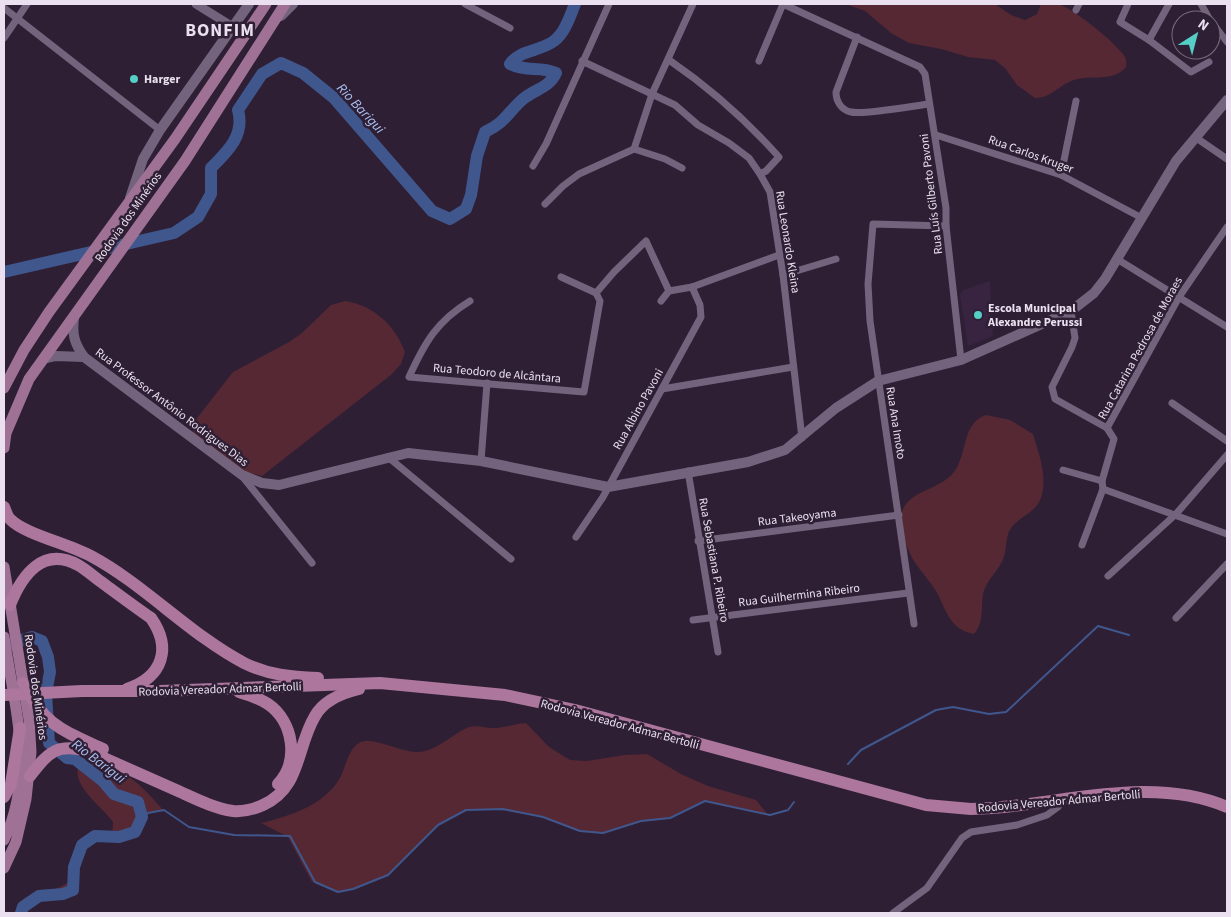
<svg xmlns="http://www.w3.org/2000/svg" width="1231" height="917" viewBox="0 0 1231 917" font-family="'Source Sans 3',sans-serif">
	<rect width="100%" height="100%" fill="#2e1f35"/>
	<polygon fill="#382440" points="990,281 993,336 968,346 960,294 963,290"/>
	<g fill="#552833">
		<path d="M846 4H995L1011 15 1025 20 1037 14 1041 4C1048 4 1055 3 1061 5 1076 11 1112 40 1122 53 1126 57 1127 61 1126 67 1112 83 1092 74 1074 80 1058 85 1052 98 1035 98L1017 85 1005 68 995 60 968 57 941 49 909 43 891 33 865 11Z"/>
		<path d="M345 301C373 305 395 325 405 352L401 364 392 374 262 476 239 470 193 433 194 422 233 372 289 342 302 333 331 305Z"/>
		<path d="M986 415 1010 420 1033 434C1039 455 1048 476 1041 498 1035 515 1013 518 1008 534 1006 542 1006 550 1004 557 999 571 986 580 983 594 981 608 984 623 974 634 946 629 946 604 932 585 917 565 908 557 903 532 902 524 899 517 903 509 912 489 943 490 956 469 968 449 962 424 986 415Z"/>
		<path d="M526 723 549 747 570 760 587 761 625 755 647 754 681 774 708 786 756 800 768 815 703 801 668 818 639 821 601 833 578 831 541 817 501 810H464L436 826 386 876 351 889 336 892 312 882 288 837 261 823C290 816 326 805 341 776 346 765 348 750 359 743 371 735 402 753 418 752 437 751 452 734 469 727 476 725 485 728 492 728 503 728 515 724 526 723Z"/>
		<path d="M95 759C130 775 138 781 163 810L142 814 133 833 112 837 113 822C102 806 68 784 80 763Z"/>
		<path d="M73 879 71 891 39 897 26 907V913H15C23 891 33 896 52 890 60 888 67 883 73 879Z"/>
	</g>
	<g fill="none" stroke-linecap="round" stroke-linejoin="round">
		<g stroke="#40578d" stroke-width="2">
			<polyline points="848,764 861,750 936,710 953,707 989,714 1006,712 1098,626 1129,635"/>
			<polyline points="142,817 148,813 164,810 189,827 234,835 290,836 315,882 338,892 353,889 388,875 438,825 466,810 503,809 543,817 580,831 603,833 641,821 670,818 705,801 770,815 788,810 794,802"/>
		</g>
		<g stroke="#40578d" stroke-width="12">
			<path d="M4 272 174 233 198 217 211 194V168C228 151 245 135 238 110L262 74 281 63 303 73 334 98 432 211 450 219 466 209 471 195 477 156 485 132C506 122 508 112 523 99 535 89 549 88 556 73 538 65 529 73 510 64 521 49 539 52 554 41 565 33 570 16 575 4"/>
			<polyline points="7,645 32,637 42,641 48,657 50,672 46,693 49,743 67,758 75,759 103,781 114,794 138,802 142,817 135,832 119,837 95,836 82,845 74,867 73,890 63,894 39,896 23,907 21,913"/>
		</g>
		<g stroke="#74637c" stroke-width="7">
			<polyline points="465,4 510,28"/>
			<polyline points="783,4 920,67 925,74 946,208 946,226 961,360"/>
			<polyline points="1128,4 1120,22 1149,40 1169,4"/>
			<polyline points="1201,4 1210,20"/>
			<polyline points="4,8 160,130"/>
			<polyline points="1076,10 1079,4"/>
			<polyline points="1211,21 1227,42"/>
			<path d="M857 37 836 92C836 101 841 110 851 112 863 115 913 106 929 104"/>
			<polyline points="4,38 27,4"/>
			<polyline points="1149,40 1191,72 1209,62"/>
			<path d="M669 60C710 88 746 120 779 157L766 171 760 174"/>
			<polyline points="582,61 675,105 698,125 729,143 749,158 760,174 770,192 783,275 802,438"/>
			<polyline points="759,61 783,4"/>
			<polyline points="936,135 1061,175 1140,217"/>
			<polyline points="1195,137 1227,159"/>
			<polyline points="634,149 665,159 682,168"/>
			<polyline points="533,166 546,144 609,4"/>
			<polyline points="1061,175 1076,101"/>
			<polyline points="545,204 563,186 579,174 634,149 652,94 693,4"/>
			<polyline points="1117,259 1227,327"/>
			<polyline points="783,275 836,259"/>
			<polyline points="596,293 614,272 646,241 669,291"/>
			<path d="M470 301C437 321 425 342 409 377L584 392 600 301 596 293 561 277"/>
			<polyline points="661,301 669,291 692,287 779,255"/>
			<polyline points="1071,311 1075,338 1072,347 1052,387 1055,399 1107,428 1114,439 1102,481 1103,489 1082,545"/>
			<polyline points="662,389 793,367"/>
			<polyline points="1172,403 1227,441"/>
			<polyline points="1107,428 1179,297 1227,227"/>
			<polyline points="388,457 511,559"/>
			<polyline points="481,461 487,383"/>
			<polyline points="1063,470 1102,481"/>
			<polyline points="688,471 718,652"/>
			<polyline points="242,476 312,563"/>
			<polyline points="1103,489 1227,534"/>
			<polyline points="576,537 603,497 701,317 700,305 692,287"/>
			<polyline points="698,541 899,515"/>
			<polyline points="1108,576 1176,514 1227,455"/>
			<polyline points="1176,618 1227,564"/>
			<polyline points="693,620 908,593"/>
			<polyline points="914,624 870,321 868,284 873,224 946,226"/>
			<polyline points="893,913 927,888 962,838 971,832 1017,825 1047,815 1058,807 1061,800"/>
		</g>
		<polyline stroke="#74637c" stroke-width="9" points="196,4 233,27"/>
		<g stroke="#74637c" stroke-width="10">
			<polyline points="281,16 293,4"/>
			<polyline points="130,198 143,159 160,130 249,4"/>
			<path d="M74 318C72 334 74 343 84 357L242 475 262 483 279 485 408 453 481 461 608 487 748 462 785 450 836 408 878 381 961 360 1071 311 1094 293 1105 279 1176 161 1227 100"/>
			<polyline points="43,359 56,356 84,357"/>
		</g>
		<g stroke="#9f7295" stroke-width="11">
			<polyline points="4,388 24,350 49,312 175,139 266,4"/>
			<polyline points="4,448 6,433 29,379 185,161 285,4"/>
			<polyline points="4,567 29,719 31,752 26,799 16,842 4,868"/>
			<path d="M4 637C14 706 36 773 4 840"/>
		</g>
		<g stroke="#ad779d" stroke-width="12">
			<path d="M4 507C6 511 7 517 11 520 25 534 69 544 91 556 145 585 189 634 244 663 268 675 292 677 318 678"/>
			<path d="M10 605C22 575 43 546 78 565 87 570 95 578 104 584 119 595 135 607 151 618 172 648 163 677 127 689"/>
			<path d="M23 683C45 726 62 730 103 749"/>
			<path d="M239 692C249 695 259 698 268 704 293 721 300 761 278 784"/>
			<path d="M4 695 82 691H160L380 683 505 695 575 710 926 805 971 809 993 808C1069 802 1154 776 1227 807"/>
			<path d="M30 776C49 752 56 743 88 751 118 764 147 777 176 790 194 798 213 808 233 811 243 812 254 809 263 805 301 788 296 748 315 716 324 700 342 693 359 689"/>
			<polyline points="4,797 11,784 20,728"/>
		</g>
	</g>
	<g fill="#55cec6" stroke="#2e1f35" stroke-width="2">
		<circle cx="134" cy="79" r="5"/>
		<circle cx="978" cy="315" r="5"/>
	</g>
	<g text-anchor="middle" stroke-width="5" stroke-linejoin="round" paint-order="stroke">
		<g font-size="12" font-weight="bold" fill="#eae0ef" stroke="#2e1f35" text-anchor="start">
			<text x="144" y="83">Harger</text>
			<text x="988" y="312">Escola Municipal<tspan x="988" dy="14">Alexandre Perussi</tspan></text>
		</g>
		<g font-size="12" fill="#eae0ef" stroke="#2e1f35">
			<text transform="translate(1031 154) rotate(20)" y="4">Rua Carlos Kruger</text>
			<text transform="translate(931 194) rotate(-97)" y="4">Rua Luís Gilberto Pavoni</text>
			<text transform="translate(128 217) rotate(-55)" y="4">Rodovia dos Minérios</text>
			<text transform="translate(788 242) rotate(81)" y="4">Rua Leonardo Kleina</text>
			<text transform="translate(1140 348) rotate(-61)" y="4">Rua Catarina Pedrosa de Moraes</text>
			<text transform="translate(497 373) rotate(5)" y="4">Rua Teodoro de Alcântara</text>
			<text transform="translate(172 407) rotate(37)" y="4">Rua Professor Antônio Rodrigues Dias</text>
			<text transform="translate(638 409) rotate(-61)" y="4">Rua Albino Pavoni</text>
			<text transform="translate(896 423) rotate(81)" y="4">Rua Ana Imoto</text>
			<text transform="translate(797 517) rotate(-7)" y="4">Rua Takeoyama</text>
			<text transform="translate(714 560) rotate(80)" y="4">Rua Sebastiana P. Ribeiro</text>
			<text transform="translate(799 595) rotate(-7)" y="4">Rua Guilhermina Ribeiro</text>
			<text transform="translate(36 687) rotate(82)" y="4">Rodovia dos Minérios</text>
			<text transform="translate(220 689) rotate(-2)" y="4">Rodovia Vereador Admar Bertolli</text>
			<text transform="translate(620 724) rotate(15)" y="4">Rodovia Vereador Admar Bertolli</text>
			<text transform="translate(1059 801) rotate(-5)" y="4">Rodovia Vereador Admar Bertolli</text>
		</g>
		<g font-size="14" font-style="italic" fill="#a9c0f0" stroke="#2e1f35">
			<text transform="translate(361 108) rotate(47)" y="5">Rio Barigui</text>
			<text transform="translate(99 761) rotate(37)" y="5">Rio Barigui</text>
		</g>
		<g font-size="18" font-weight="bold" letter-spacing="1" fill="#eae0ef" stroke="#2e1f35">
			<text x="220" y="36">BONFIM</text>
		</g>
	</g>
	<rect width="1231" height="917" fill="none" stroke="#eae0ef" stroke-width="10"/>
	<g transform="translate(1196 35) rotate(36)"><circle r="24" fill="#2e1f35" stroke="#796c7f"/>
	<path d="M0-4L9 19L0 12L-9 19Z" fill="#55cec6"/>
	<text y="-8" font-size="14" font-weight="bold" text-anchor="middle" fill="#eae0ef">N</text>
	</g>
</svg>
